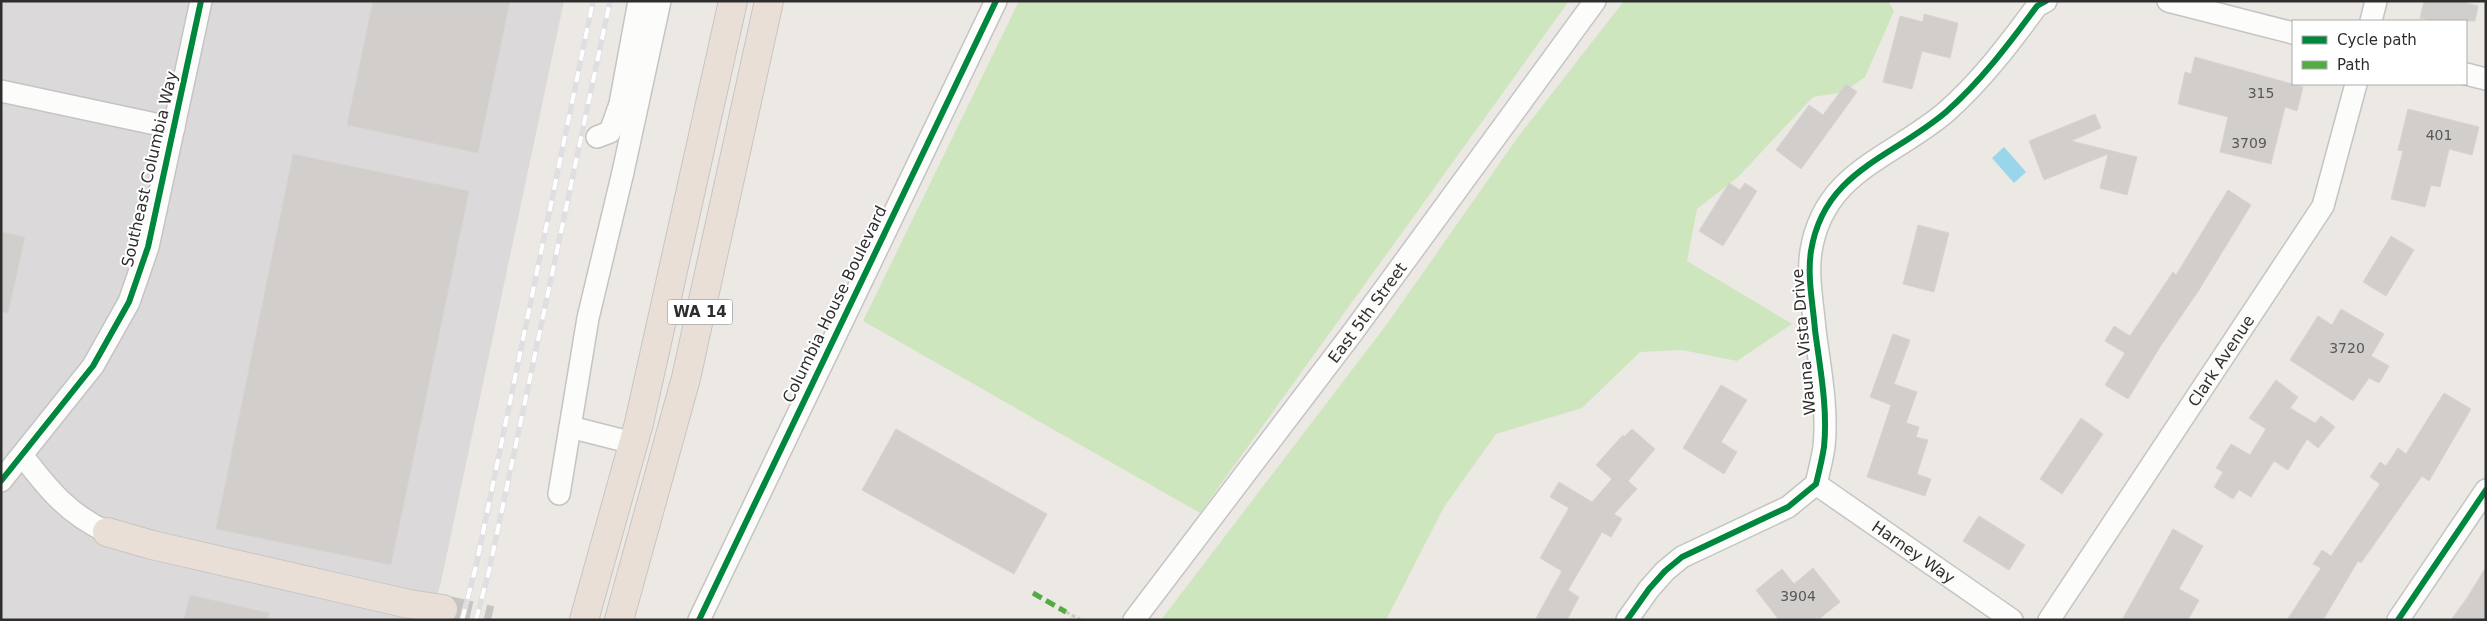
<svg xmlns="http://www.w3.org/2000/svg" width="2487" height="621" viewBox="0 0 2487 621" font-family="'DejaVu Sans',sans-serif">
	<rect width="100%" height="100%" fill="#ece8e4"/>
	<polygon fill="#dcd9db" points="1,1 564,1 441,582 430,620 1,620"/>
	<g fill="#cee6be">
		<polygon points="1019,1 1569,1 1200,513 863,321"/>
		<polygon points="1624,1 1888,1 1894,11 1865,77 1844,92 1813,97 1738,177 1697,209 1687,261 1792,324 1737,361 1682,350 1640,352 1582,408 1496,434 1444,507 1386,620 1161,620 1387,324 1518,137"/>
	</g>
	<polygon fill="#99d6ec" points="2004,147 2026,172 2014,183 1992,158"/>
	<g fill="#d1cecb" stroke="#d7d4d0">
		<polygon points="373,1 510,1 478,153 347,125"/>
		<polygon points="2424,1 2459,1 2478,6 2475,21 2435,21 2420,18"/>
		<polygon points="1924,14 1958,23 1950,58 1922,51 1912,89 1883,82 1900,16 1923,22"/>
		<polygon points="2195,57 2303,87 2297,111 2285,107 2271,164 2220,152 2228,117 2178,104 2185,72 2191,74"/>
		<polygon points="1846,84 1857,92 1801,169 1776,150 1809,105 1823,115"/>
		<polygon points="2408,109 2479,127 2472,155 2449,149 2440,187 2431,185 2425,207 2391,199 2403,151 2398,150"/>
		<polygon points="2095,114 2101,128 2071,141 2137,157 2127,195 2100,188 2108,154 2044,180 2029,141"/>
		<polygon points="293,154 469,191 391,565 216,529"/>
		<polygon points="1729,183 1740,190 1745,183 1757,191 1723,246 1699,231"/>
		<polygon points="2228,190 2251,205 2199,290 2160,347 2128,399 2105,385 2125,353 2105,341 2114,326 2130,336 2173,272 2176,275"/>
		<polygon points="1918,225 1949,233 1934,292 1903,284"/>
		<polygon points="1,232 25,237 8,313 1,312"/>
		<polygon points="2391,236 2414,250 2386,296 2363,282"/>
		<polygon points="2341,309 2384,334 2371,356 2389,366 2379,383 2369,378 2353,401 2290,360 2318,316 2332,325"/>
		<polygon points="1893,334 1910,340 1894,384 1917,392 1906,423 1919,427 1916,437 1928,440 1917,474 1931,479 1925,496 1867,477 1891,405 1870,397"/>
		<polygon points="2276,380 2298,397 2290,408 2315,423 2321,416 2335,427 2318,448 2307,439 2288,470 2274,461 2251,497 2239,490 2233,499 2214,487 2223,472 2216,468 2231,444 2250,455 2266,429 2249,418"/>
		<polygon points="1721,385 1747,400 1721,442 1737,452 1724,474 1683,448"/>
		<polygon points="2444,393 2471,409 2429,481 2422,476 2361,563 2358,561 2323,620 2287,620 2321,568 2313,564 2322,550 2331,556 2380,484 2370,477 2380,462 2386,466 2398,448 2406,454"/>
		<polygon points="2081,418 2103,434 2062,494 2040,479"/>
		<polygon points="896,429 1047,514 1014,574 862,490"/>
		<polygon points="1632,429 1655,449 1628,481 1637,489 1614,514 1622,519 1611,537 1602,532 1568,590 1579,597 1567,620 1535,620 1562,571 1540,558 1569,508 1550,497 1559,482 1592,502 1612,479 1596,465 1623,435 1624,437"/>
		<polygon points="1979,516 2025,545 2009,570 1963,541"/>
		<polygon points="2173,529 2203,546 2179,589 2199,600 2188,620 2122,620"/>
		<polygon points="2486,567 2486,620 2451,620 2467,598"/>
		<polygon points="1813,568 1840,602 1818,620 1779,620 1756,590 1782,569 1794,584"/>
		<polygon points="190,595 269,613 268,620 184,620"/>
	</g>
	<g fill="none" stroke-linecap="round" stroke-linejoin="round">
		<polyline stroke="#c6c3c0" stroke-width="28" stroke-dasharray="28 14" stroke-linecap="butt" points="443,609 491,620"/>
		<defs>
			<g id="minor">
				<polyline points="2168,1 2293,33"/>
				<polyline points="2371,21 2376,1"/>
				<polyline points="2466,74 2486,79"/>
				<polyline points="1,91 174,128"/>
				<polyline points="597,137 610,132 620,104 639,1"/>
				<polyline points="570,427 633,443"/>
				<path d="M22 455C48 489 68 514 107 532"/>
				<polyline points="1,481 93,366 129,302 148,247 201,1"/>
				<path id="s1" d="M1816 484 2012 620"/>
				<polyline points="559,494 588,318 623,172 660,1"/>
				<polyline points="699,620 996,1"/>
				<path id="s2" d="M1134 620 1353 332 1595 1"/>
				<path d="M1627 620 1649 589 1665 571 1682 557 1788 507 1816 484C1819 472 1822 460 1824 447 1828 409 1820 368 1815 330 1813 304 1807 277 1811 251 1824 171 1892 158 1946 112 1981 81 2009 44 2037 6L2046 1"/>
				<path id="s3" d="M2049 620 2323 206 2356 84"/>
				<polyline points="2398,620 2486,490"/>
			</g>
			<g id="highway">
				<polyline points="107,532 152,545 409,604 443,609"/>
				<polyline points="584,620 639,423 733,1"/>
				<polyline points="619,620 686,378 769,1"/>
			</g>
		</defs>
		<use href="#minor" stroke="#c5c4c5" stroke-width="24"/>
		<use href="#highway" stroke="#c6c5c4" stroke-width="30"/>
		<polyline stroke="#c9c9c8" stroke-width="3" stroke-dasharray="4 2.5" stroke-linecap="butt" points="1066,612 1081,620"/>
		<use href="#minor" stroke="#fcfcfb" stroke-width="21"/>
		<use href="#highway" stroke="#eadfd6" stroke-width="28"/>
		<defs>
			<g id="rail">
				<polyline points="462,620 476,566 593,1"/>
				<polyline points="476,620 489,571 610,1"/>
			</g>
		</defs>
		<use href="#rail" stroke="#dfdfe1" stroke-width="5.5"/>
		<use href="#rail" stroke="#fff" stroke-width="4" stroke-dasharray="11" stroke-linecap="butt"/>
		<polyline stroke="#54ab44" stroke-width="5" stroke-dasharray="10 5" stroke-linecap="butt" points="1033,593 1066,612"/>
		<defs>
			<g id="cycleway">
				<polyline points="1,481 93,366 129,302 148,247 201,1"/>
				<polyline points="699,620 996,1"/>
				<path d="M1627 620 1649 589 1665 571 1682 557 1788 507 1816 484C1819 472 1822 460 1824 447 1828 409 1820 368 1815 330 1813 304 1807 277 1811 251 1824 171 1892 158 1946 112 1981 81 2009 44 2037 6L2046 1"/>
				<polyline points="2398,620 2486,490"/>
			</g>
		</defs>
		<use href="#cycleway" stroke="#fff" stroke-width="9"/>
		<use href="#cycleway" stroke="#00873e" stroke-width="6"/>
	</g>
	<g text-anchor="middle" stroke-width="4" stroke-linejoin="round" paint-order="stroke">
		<g font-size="14" fill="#585857">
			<text x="2261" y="98">315</text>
			<text x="2439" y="140">401</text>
			<text x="2249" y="148">3709</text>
			<text x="2347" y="353">3720</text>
			<text x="1798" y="601">3904</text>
		</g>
		<rect fill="#fff" stroke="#6d6d6d" stroke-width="1" x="667.5" y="299.5" width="65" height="25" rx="4"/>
		<g font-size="15" font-weight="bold" fill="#2e2e2e">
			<text x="700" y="317">WA 14</text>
		</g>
		<g font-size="16" fill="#2e2e2e" stroke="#fff">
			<text transform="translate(149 169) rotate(-77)" y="6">Southeast Columbia Way</text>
			<text transform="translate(834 304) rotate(-64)" y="6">Columbia House Boulevard</text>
			<text dy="6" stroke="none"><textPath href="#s2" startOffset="386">East 5th Street</textPath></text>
			<text transform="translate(1803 342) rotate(-95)" y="6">Wauna Vista Drive</text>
			<text dy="6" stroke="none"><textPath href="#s3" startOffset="311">Clark Avenue</textPath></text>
			<text dy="6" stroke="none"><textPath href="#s1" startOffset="119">Harney Way</textPath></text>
		</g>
	</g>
	<rect width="2487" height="621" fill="none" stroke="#2e2e2e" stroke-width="5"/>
	<rect x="2292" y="20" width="175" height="65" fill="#ffffff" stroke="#ababab"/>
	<rect x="2302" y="36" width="25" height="8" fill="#00873e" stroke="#ababab"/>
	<text x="2337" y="45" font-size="15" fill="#2e2e2e">Cycle path</text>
	<rect x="2302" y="61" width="25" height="8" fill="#54ab44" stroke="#ababab"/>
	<text x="2337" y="70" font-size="15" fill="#2e2e2e">Path</text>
</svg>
